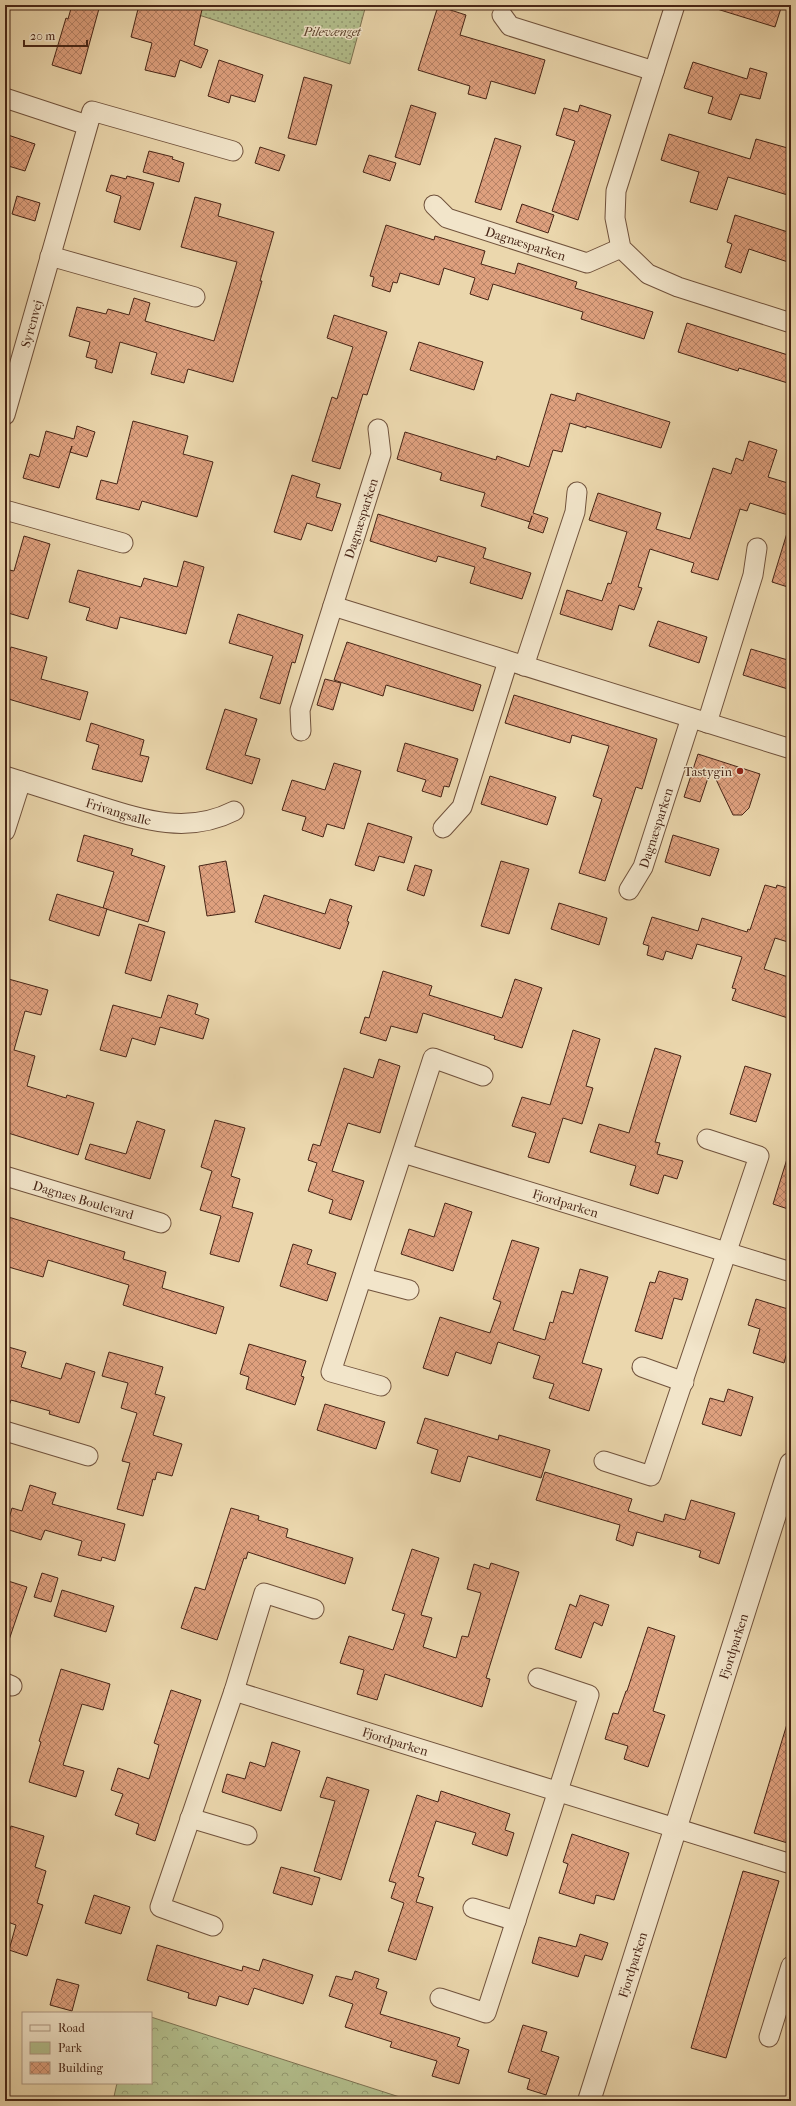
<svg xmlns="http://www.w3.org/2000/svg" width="796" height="2106" viewBox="0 0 796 2106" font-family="'IM FELL French Canon',serif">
	<defs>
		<pattern id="green-dots" width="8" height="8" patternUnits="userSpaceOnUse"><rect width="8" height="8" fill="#b3bf8d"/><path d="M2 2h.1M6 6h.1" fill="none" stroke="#939b72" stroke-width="1.8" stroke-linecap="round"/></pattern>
		<pattern id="forest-crowns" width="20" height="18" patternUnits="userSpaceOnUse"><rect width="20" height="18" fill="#b3bf8d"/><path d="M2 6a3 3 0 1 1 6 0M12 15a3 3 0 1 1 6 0" fill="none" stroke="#939b72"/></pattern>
		<pattern id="building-cross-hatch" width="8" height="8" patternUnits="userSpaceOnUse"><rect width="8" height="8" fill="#dea07e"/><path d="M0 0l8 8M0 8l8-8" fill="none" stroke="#b68266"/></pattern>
	</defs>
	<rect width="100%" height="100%" fill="#ebd7ad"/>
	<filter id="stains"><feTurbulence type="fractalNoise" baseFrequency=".005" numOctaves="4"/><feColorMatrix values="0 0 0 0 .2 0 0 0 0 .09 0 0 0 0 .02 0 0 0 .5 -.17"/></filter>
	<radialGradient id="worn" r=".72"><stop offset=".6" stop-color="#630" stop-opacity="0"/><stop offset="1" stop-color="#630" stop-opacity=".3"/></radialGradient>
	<polygon fill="url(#green-dots)" stroke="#7d7252" points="168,5 366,5 350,64"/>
	<polygon fill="url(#forest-crowns)" stroke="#7d7252" points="151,2017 412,2101 113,2101 117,2083 151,2083"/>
	<g fill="url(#building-cross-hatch)" stroke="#472516">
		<polygon points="72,5 100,5 81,74 52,65 66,18 68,19"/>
		<polygon points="139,5 203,5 194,45 208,50 201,68 180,60 175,77 145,70 152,43 131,37"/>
		<polygon points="718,5 782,5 775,27 717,9"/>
		<polygon points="438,6 466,15 460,35 545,60 535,94 491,81 486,99 468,94 470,86 418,70"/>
		<polygon points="219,60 263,75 255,102 231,95 229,103 208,96"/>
		<polygon points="693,62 747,79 750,68 767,73 760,99 740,94 731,120 708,113 713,97 684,88"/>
		<polygon points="304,77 332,85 316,145 288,138"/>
		<polygon points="411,105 436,113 420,165 395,157"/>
		<polygon points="580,105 611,115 578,220 552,211 575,141 556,135 564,108 578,112"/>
		<polygon points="5,134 35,144 25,171 5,165"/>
		<polygon points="669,134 750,159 756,139 791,149 791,196 728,177 717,210 690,202 699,172 661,160"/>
		<polygon points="495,138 521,146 501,210 475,202"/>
		<polygon points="260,147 285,155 279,171 255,163"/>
		<polygon points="149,151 173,157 172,159 184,163 179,182 143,172"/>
		<polygon points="369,155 396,163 390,181 363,172"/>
		<polygon points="111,175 126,179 127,176 154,183 140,230 114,222 121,196 106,191"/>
		<polygon points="17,196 40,203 35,221 12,214"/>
		<polygon points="195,197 221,204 218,216 274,232 260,281 262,281 233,382 188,369 184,383 151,374 157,353 120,342 112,373 95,368 97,360 86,357 90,342 69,336 77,307 106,314 108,309 129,315 134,298 150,303 145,321 214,341 237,262 181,247"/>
		<polygon points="522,204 554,215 548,233 516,222"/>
		<polygon points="735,215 791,233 791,263 749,249 741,273 725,267 732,244 727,242"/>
		<polygon points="386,225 434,240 435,236 485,251 481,264 515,274 518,263 577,282 575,288 653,312 644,339 581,319 583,312 493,284 488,300 470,294 475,278 444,268 439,285 400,273 397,283 393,282 390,292 372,286 374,277 370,276"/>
		<polygon points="334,315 387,332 367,395 363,394 340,469 312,461 332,397 337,399 353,347 327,338"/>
		<polygon points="687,323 791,356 791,384 739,368 738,371 678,352"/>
		<polygon points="419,342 483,362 474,390 410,370"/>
		<polygon points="577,393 670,422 661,448 586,426 586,428 570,423 562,452 553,450 533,513 548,518 543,533 528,528 532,516 530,522 481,506 485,493 440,480 442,473 397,459 405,432 496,460 497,456 529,467 551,394 575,401"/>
		<polygon points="133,421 188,436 183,454 213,462 197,517 142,501 139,510 96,499 101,480 117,484"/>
		<polygon points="77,426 95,432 87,457 70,452 72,446 59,488 23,478 30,454 39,457 46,431 74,439"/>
		<polygon points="749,441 777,450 768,477 791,484 791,516 750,503 747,511 740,509 718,580 691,572 694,563 650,549 638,587 642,588 634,610 619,605 612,630 560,614 567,590 602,601 608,583 611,584 627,532 589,520 598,493 661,513 656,529 690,539 713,468 731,474 736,458 743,461"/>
		<polygon points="292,475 320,484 316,497 341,504 332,531 307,523 301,540 274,532"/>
		<polygon points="378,514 486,548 483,558 531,573 522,599 470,583 475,567 438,556 436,562 370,541"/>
		<polygon points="787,533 791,533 791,588 772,582"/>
		<polygon points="24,536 50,544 28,619 5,612 5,569 14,571"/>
		<polygon points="184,561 204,567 186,634 120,617 117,629 86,620 90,608 69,602 78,570 141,587 144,578 177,587"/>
		<polygon points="238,614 303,635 295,663 292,662 280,704 260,698 273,656 229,643"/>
		<polygon points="658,621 707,637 699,663 649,646"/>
		<polygon points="347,642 481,685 473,711 386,685 383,696 334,680"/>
		<polygon points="11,647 47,657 41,679 88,692 80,720 5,698 5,670"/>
		<polygon points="751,649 791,661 791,690 743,675"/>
		<polygon points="325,679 341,683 333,710 317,705"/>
		<polygon points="514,695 657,739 642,789 636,787 605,881 579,873 602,799 593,796 609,746 572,735 570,743 505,723"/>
		<polygon points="225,709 257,719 245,755 260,759 252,784 206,769"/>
		<polygon points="91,723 144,740 140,755 149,757 142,782 92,769 99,745 86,741"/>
		<polygon points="405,743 458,759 449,787 444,786 441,797 422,791 426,780 397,771"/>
		<polygon points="698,754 760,774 749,808 742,815 733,815 711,769 700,802 684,797"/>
		<polygon points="334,763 361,771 344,829 327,824 323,837 302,830 306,817 282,810 292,780 325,790"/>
		<polygon points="490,776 556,797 547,825 481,804"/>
		<polygon points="368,823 412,837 404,863 379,856 374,871 355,865"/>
		<polygon points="84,835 133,849 131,855 165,866 148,922 103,908 114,872 77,861"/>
		<polygon points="673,835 719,849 710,876 665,862"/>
		<polygon points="226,861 235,912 207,916 199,866"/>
		<polygon points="501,861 529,869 509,934 481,926"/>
		<polygon points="415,865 432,870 424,896 407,890"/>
		<polygon points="765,885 776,888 777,885 791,889 791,932 788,942 775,938 764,969 791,978 791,1019 732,1000 736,989 732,988 742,957 697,944 692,959 666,951 663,960 647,955 649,946 643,944 652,917 698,931 702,918 747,932 748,929 750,930"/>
		<polygon points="57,894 107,909 99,936 49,920"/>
		<polygon points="264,895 325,914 330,899 352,906 347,921 349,922 340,949 255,922"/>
		<polygon points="559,903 607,918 599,945 551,929"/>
		<polygon points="139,924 165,932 151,981 125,973"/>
		<polygon points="383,971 432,986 429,995 502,1018 515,979 542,988 522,1048 494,1039 495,1036 423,1013 417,1033 391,1026 386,1041 360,1033 365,1017 369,1018"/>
		<polygon points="5,978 48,990 41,1015 25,1011 14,1050 35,1056 27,1086 66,1098 67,1095 94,1103 78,1155 5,1132"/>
		<polygon points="168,995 198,1004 195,1014 209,1019 203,1039 160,1027 155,1045 132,1038 126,1057 100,1050 113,1005 161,1018"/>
		<polygon points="573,1030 600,1039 586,1086 593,1088 582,1124 563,1118 549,1163 528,1157 536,1133 512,1126 522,1097 550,1105"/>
		<polygon points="655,1048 681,1056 655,1142 660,1143 657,1154 683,1161 677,1179 664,1175 658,1194 630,1185 636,1166 590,1152 599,1124 629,1133"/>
		<polygon points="379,1059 400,1066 380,1133 348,1123 332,1171 364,1181 351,1220 329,1213 333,1200 308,1191 317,1163 308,1160 313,1144 320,1146 344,1068 373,1078"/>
		<polygon points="745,1066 771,1074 756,1122 730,1114"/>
		<polygon points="215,1120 245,1128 231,1176 240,1179 232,1207 253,1213 239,1262 210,1254 221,1216 200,1210 212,1171 201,1167"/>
		<polygon points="137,1121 165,1130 150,1179 85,1159 90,1144 126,1154"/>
		<polygon points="787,1159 791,1159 791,1210 773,1204"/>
		<polygon points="445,1203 472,1212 453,1271 401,1254 409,1229 434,1237"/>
		<polygon points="5,1216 125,1252 123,1259 166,1272 162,1288 224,1307 216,1334 123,1305 129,1285 48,1260 43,1277 5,1266"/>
		<polygon points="512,1240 539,1248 513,1330 545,1340 550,1322 553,1323 562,1291 573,1294 580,1269 608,1277 582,1363 602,1369 589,1411 549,1398 554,1384 533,1378 540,1356 498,1342 491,1364 456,1352 448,1376 423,1368 440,1317 490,1333 501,1302 493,1299"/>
		<polygon points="293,1244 312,1250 307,1264 336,1273 327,1301 280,1286"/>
		<polygon points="659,1271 688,1279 682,1300 674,1298 662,1339 635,1331 650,1282 655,1283"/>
		<polygon points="756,1299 791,1310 791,1338 784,1363 753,1353 760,1329 748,1325"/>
		<polygon points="249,1344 306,1361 301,1376 304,1377 295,1405 246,1389 249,1377 240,1374"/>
		<polygon points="5,1346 26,1352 21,1367 61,1379 66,1363 95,1372 79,1423 49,1414 50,1411 11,1400 9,1406 5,1406"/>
		<polygon points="109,1352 163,1367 155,1394 165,1397 153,1435 182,1444 172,1476 157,1472 155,1480 153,1479 143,1516 117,1509 130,1463 122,1461 137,1413 121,1408 128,1383 102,1376"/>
		<polygon points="728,1389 753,1397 741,1436 702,1424 710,1398 724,1402"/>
		<polygon points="325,1404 385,1422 376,1449 317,1430"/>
		<polygon points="425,1418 498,1440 499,1435 550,1450 541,1478 468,1456 460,1482 431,1473 438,1450 417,1443"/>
		<polygon points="545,1472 632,1499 628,1511 663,1522 665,1514 685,1520 691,1500 735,1513 719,1564 699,1557 701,1551 637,1532 633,1546 616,1540 620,1525 536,1500"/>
		<polygon points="30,1485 56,1493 52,1504 125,1524 115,1561 102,1557 101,1561 78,1555 82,1541 45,1530 41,1540 6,1529 12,1508 22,1511"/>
		<polygon points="231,1508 259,1516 258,1520 288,1529 286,1537 353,1558 345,1584 248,1552 246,1559 244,1558 217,1640 181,1628 195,1587 205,1590"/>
		<polygon points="412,1549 439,1558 421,1615 432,1618 423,1647 456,1658 462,1636 468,1637 481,1593 467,1589 474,1564 489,1569 491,1563 519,1572 486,1678 490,1679 482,1707 385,1674 377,1700 357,1694 364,1670 340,1663 349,1636 393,1650 405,1614 392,1610"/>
		<polygon points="42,1573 58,1578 51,1602 34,1597"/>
		<polygon points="5,1580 27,1587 8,1643 5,1642"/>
		<polygon points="62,1590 114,1606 106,1632 54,1616"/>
		<polygon points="580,1595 609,1605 602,1626 594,1622 581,1658 555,1649 570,1604 576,1607"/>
		<polygon points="648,1627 675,1636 653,1711 665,1715 648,1767 624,1759 628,1746 605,1739 613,1713 618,1714 626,1691 627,1691"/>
		<polygon points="61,1669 110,1684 103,1710 82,1704 63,1765 84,1771 76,1797 29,1782 41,1742 39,1741"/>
		<polygon points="171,1690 201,1700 155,1841 136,1834 139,1824 115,1815 123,1794 111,1790 118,1768 149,1779 159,1745 154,1743"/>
		<polygon points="787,1724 791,1724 791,1844 754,1833"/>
		<polygon points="272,1742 300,1751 281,1811 222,1792 227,1774 245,1779 250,1762 265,1767"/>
		<polygon points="327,1777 369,1790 341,1880 314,1871 335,1801 320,1797"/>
		<polygon points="441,1791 510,1814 505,1830 514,1833 507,1856 472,1844 476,1833 436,1821 418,1876 424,1878 416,1902 433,1907 416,1960 388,1951 404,1903 391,1898 396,1883 389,1881 417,1795 438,1802"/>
		<polygon points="11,1826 44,1836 35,1867 46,1871 37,1903 43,1905 27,1956 9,1950 16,1925 5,1921 5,1846"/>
		<polygon points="572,1834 629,1853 614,1900 596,1895 594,1904 559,1893 568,1864 563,1862"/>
		<polygon points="281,1867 320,1878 312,1905 273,1893"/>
		<polygon points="743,1871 779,1881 726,2058 691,2048"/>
		<polygon points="94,1895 130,1907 121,1934 85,1923"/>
		<polygon points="580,1934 608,1943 602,1960 585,1955 578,1977 532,1963 539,1937 576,1947"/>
		<polygon points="157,1945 242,1971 243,1966 259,1971 263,1959 313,1975 303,2004 254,1988 248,2005 219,1996 216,2006 188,1998 189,1993 147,1980"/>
		<polygon points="355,1971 379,1979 376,1988 387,1992 380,2014 460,2038 457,2046 469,2050 459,2084 432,2076 437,2061 390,2047 392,2042 345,2027 353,2004 329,1996 336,1976 352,1980"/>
		<polygon points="57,1979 79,1985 72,2011 50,2005"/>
		<polygon points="523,2025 547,2032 541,2051 559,2057 546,2095 527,2089 530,2079 508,2072"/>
	</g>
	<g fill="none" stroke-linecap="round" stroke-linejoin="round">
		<defs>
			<g id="minor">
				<polyline points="675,5 616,191 615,218 621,248 648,274 678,287 791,323"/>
				<polyline points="502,15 510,26 654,71"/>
				<polyline points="5,98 87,125"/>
				<path id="s1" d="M434 205 447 218 587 263 621 248"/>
				<polyline points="50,256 195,297"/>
				<path id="s2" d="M5 415 92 111 233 151"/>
				<polyline points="5,510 123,543"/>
				<polyline points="333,606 791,749"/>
				<polyline points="524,666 575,512 577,492"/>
				<polyline points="707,723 753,575 757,548"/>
				<path id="s3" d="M301 731 300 710 381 454 378 429"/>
				<path id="s4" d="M5 776C33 785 61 794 90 803 138 818 185 836 234 811"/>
				<polyline points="443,828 462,807 508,661"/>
				<polyline points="5,831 21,781"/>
				<path id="s5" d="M629 890 643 867 691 718"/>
				<path id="s6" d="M403 1153 791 1272"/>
				<path id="s7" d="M5 1176 161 1223"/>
				<polyline points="363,1278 409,1290"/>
				<polyline points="642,1367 684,1382"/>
				<polyline points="381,1386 331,1372 433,1058 483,1076"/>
				<polyline points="5,1431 88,1456"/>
				<polyline points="604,1461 651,1476 759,1156 707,1139"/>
				<polyline points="5,1683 12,1686"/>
				<path id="s8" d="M234 1691 791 1864"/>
				<polyline points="190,1818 247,1835"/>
				<polyline points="473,1908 516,1921"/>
				<polyline points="213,1926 160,1907 234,1691 264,1593 314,1609"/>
				<polyline points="440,1998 486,2013 589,1695 538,1678"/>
				<polyline points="769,2037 791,1966"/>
			</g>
			<g id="tertiary">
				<path id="s9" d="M589 2101 791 1464"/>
			</g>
		</defs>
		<use href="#minor" stroke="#70523c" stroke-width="21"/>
		<use href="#tertiary" stroke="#70523c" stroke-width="24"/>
		<use href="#minor" stroke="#f2e5ca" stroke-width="19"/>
		<use href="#tertiary" stroke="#f2e5ca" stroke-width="22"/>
	</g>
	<circle fill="#8f2418" stroke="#f2e5ca" stroke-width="1.5" cx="740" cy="771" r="4"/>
	<g text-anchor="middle" stroke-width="3" stroke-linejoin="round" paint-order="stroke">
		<g font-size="13" font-style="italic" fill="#5d442e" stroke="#f2e5ca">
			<text x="332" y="36">Pilevænget</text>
		</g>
		<g font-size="13" fill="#472516" stroke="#f2e5ca">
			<text dy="5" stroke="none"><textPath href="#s1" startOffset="101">Dagnæsparken</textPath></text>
			<text dy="5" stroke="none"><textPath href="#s2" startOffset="95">Syrenvej</textPath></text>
			<text dy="5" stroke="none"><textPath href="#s3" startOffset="222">Dagnæsparken</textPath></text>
			<text dy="5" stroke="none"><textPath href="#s4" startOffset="119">Frivangsalle</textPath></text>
			<text dy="5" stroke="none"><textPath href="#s5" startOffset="68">Dagnæsparken</textPath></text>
			<text dy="5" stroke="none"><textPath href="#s7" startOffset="82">Dagnæs Boulevard</textPath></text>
			<text dy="5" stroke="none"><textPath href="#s6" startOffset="170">Fjordparken</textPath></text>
			<text dy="5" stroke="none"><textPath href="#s9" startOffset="477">Fjordparken</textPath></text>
			<text dy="5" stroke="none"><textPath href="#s8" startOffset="169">Fjordparken</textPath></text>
			<text dy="5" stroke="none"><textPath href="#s9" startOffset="143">Fjordparken</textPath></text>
		</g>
		<g font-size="13" fill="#472516" stroke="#f2e5ca" text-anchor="end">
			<text x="732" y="776">Tastygin</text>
		</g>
	</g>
	<rect width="796" height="2106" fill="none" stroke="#ebd7ad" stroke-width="20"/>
	<rect x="6" y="6" width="784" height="2094" fill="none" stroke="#472516" stroke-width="2"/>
	<rect x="10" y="10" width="776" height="2086" fill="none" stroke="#472516"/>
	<rect x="22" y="2012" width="130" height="72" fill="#f2e5ca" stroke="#ae9882"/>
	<rect x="30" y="2025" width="20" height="6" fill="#f2e5ca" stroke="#ae9882"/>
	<text x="58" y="2032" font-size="12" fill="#472516">Road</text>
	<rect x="30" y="2042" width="20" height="12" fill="#b3bf8d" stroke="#ae9882"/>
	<text x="58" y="2052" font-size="12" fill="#472516">Park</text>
	<rect x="30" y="2062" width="20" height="12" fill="url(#building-cross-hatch)" stroke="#ae9882"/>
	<text x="58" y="2072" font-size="12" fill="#472516">Building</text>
	<path d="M24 40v6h63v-6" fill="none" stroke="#472516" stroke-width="2"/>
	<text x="30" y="40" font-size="12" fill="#472516" stroke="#f2e5ca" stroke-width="3" paint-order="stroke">20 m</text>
	<rect width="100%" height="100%" filter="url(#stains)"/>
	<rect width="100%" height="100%" fill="url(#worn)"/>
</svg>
